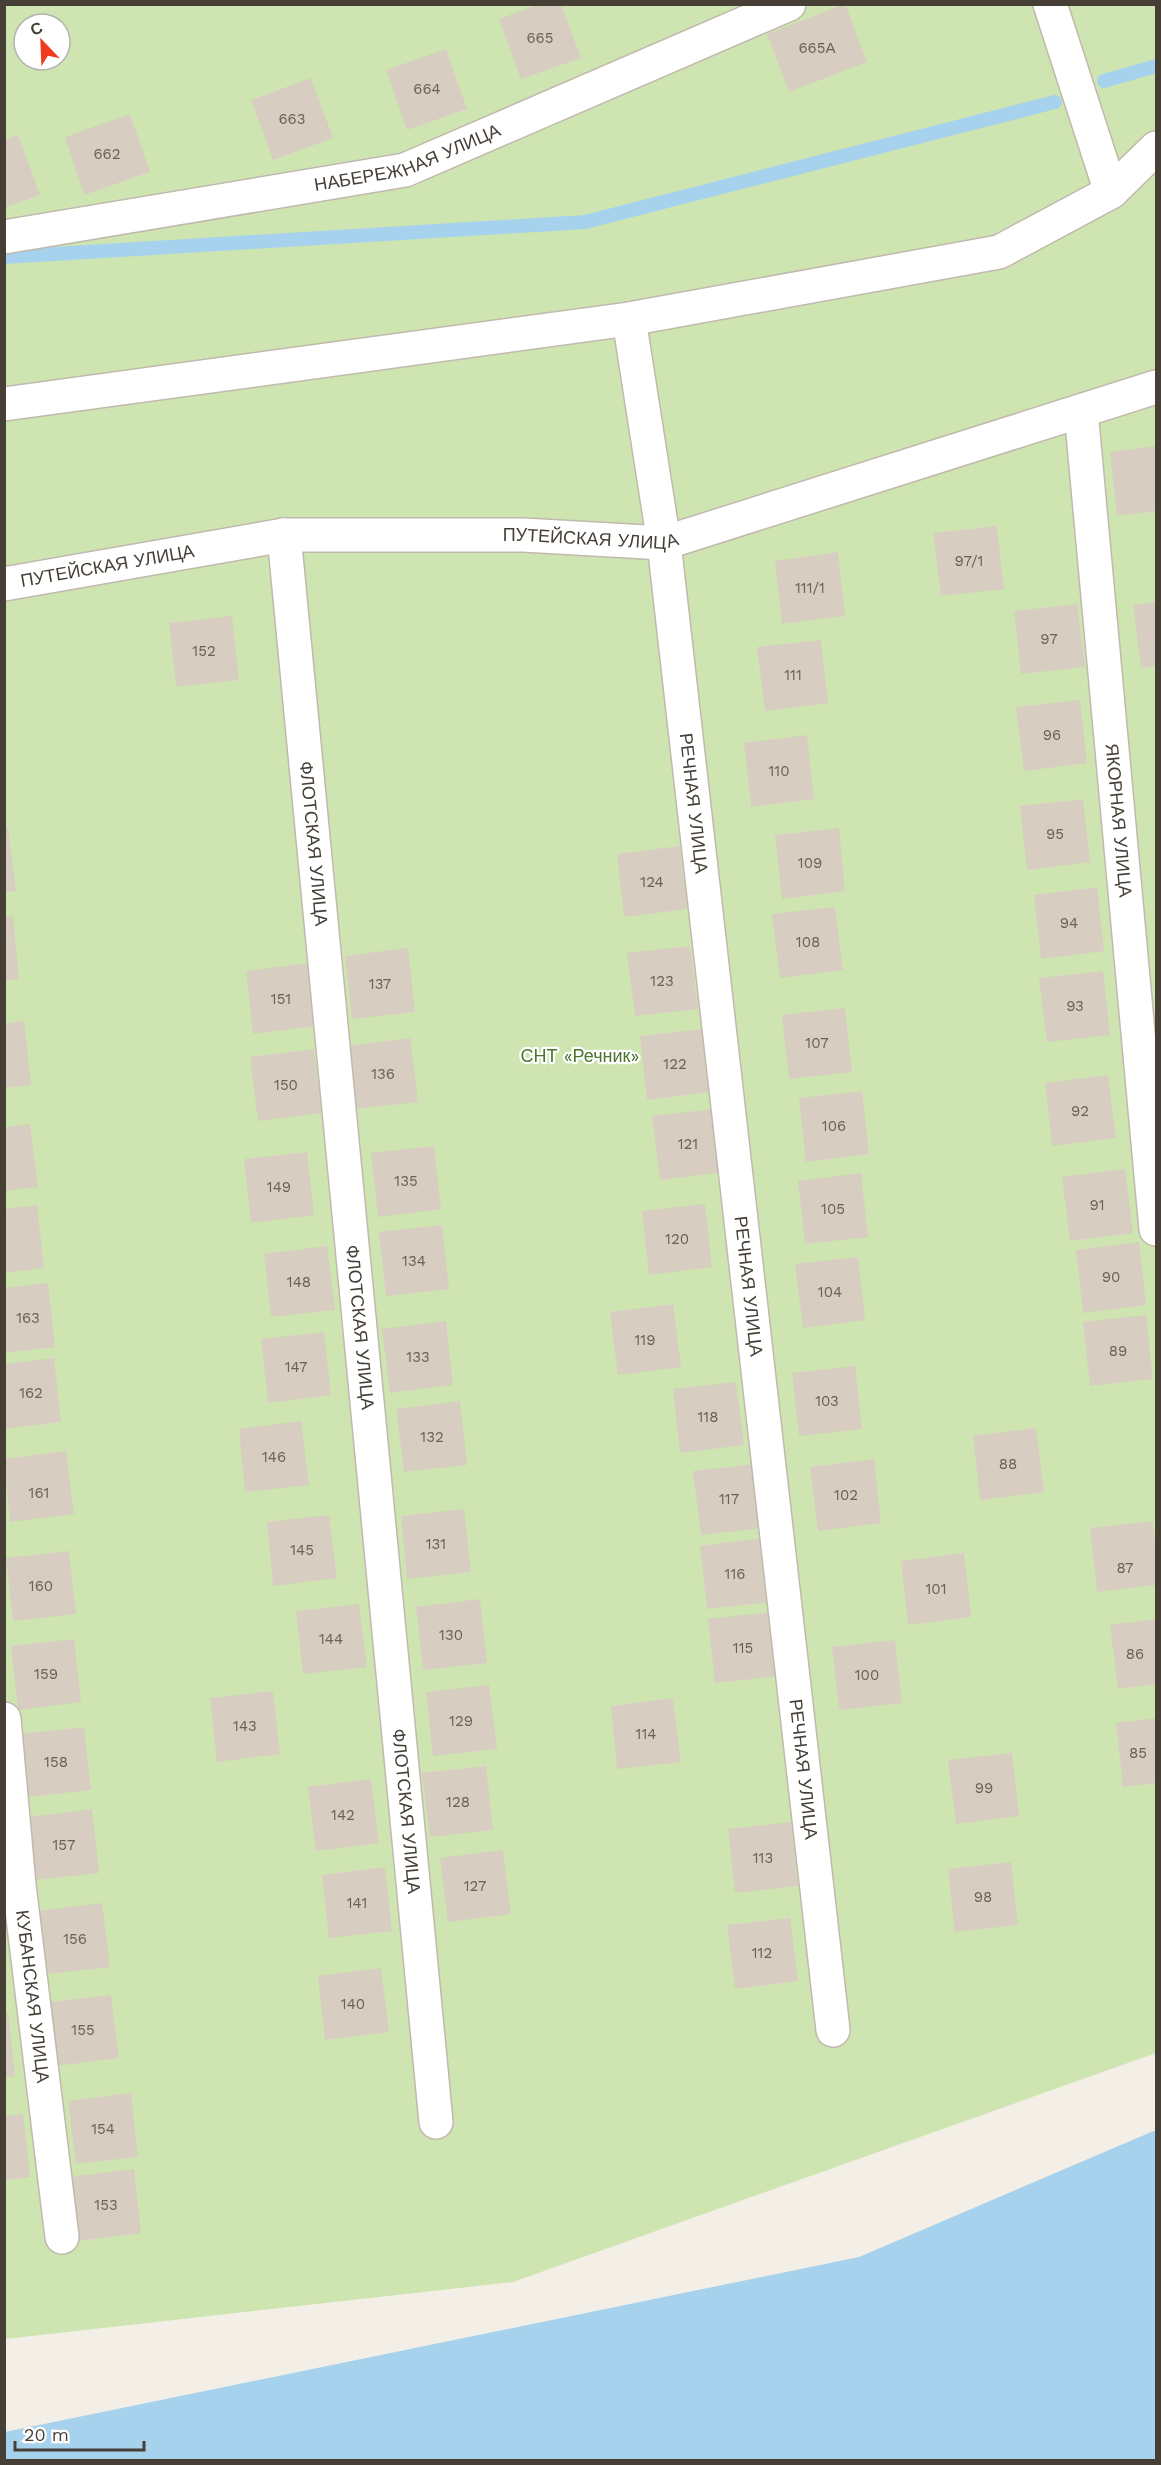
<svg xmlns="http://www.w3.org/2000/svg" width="1161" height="2465" viewBox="0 0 1161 2465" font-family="'Work Sans',sans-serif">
	<rect width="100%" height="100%" fill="#f3efe7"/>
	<path fill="#cfe5b1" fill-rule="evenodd" d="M4 5H1156V2053L513 2282 5 2339ZM24 24H60V60H24Z"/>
	<polygon fill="#a6d2ed" points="1156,2130 1156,2460 5,2460 5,2432 859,2257"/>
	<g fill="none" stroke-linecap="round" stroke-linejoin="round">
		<g stroke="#a6d2ed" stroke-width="14">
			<polyline points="1104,81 1156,66"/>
			<polyline points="4,257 585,222 1055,102"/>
		</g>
	</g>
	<g fill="#d7cdc0">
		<polygon points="539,4 561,4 581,58 521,79 499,19"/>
		<polygon points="845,4 867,62 789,92 767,34"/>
		<polygon points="446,49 467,109 407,130 386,70"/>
		<polygon points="311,78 333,138 273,160 251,100"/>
		<polygon points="130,114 150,172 84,195 65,137"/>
		<polygon points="18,135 40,195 4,208 4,140"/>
		<polygon points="1156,446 1156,511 1117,516 1110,452"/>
		<polygon points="997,526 1004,589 941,596 933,533"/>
		<polygon points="838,552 845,616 782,624 775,561"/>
		<polygon points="1156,602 1156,666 1141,668 1133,605"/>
		<polygon points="1077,604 1085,667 1021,674 1014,611"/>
		<polygon points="232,616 239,680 176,687 169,623"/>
		<polygon points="821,640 828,703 765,711 757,647"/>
		<polygon points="1080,700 1087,763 1024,771 1016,707"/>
		<polygon points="807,735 814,799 751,807 744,743"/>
		<polygon points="1083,799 1090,862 1027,870 1020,806"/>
		<polygon points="4,827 8,827 16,891 4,892"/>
		<polygon points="839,828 845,891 782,899 775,835"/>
		<polygon points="680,846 687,909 624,917 617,854"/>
		<polygon points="1097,887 1104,951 1041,959 1034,895"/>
		<polygon points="835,907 843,970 780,978 772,914"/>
		<polygon points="13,916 19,979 4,981 4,917"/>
		<polygon points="690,946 698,1009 635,1016 627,953"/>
		<polygon points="408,948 415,1012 352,1019 345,956"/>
		<polygon points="309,963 316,1026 253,1034 246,971"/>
		<polygon points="1103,971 1110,1035 1047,1042 1039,978"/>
		<polygon points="845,1008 852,1072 789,1079 782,1015"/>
		<polygon points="24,1021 31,1085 4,1088 4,1024"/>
		<polygon points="702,1029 710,1092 647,1100 640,1036"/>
		<polygon points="410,1038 418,1102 355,1109 348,1046"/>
		<polygon points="314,1049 321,1113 258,1121 250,1057"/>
		<polygon points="1108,1075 1116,1138 1052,1146 1045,1083"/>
		<polygon points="862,1091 869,1154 806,1162 799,1098"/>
		<polygon points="715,1109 723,1172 660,1180 652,1116"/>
		<polygon points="30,1124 38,1187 4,1191 4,1127"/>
		<polygon points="434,1146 441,1209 378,1217 371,1153"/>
		<polygon points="307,1152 314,1215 251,1223 244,1159"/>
		<polygon points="1125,1169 1133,1233 1070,1241 1062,1177"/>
		<polygon points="861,1173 868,1237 805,1244 798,1181"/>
		<polygon points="705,1204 712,1267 649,1275 642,1211"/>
		<polygon points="37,1205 44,1268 4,1273 4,1209"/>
		<polygon points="442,1225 449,1289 386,1296 379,1232"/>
		<polygon points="1139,1242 1146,1305 1083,1313 1076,1250"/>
		<polygon points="327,1246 335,1310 271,1317 264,1254"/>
		<polygon points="858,1257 865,1320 803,1328 795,1264"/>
		<polygon points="48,1283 55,1347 4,1353 4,1288"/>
		<polygon points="673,1304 681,1367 618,1375 610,1312"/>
		<polygon points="1146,1315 1153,1379 1090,1386 1083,1322"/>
		<polygon points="446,1321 453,1385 390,1393 382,1329"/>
		<polygon points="324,1332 331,1395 268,1403 261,1339"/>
		<polygon points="54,1358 61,1422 4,1429 4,1364"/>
		<polygon points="855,1366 862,1429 799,1436 792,1373"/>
		<polygon points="736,1382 744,1445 680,1453 673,1389"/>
		<polygon points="460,1401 467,1465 404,1472 396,1409"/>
		<polygon points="301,1421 309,1485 245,1492 239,1429"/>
		<polygon points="1036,1428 1044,1492 980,1500 973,1436"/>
		<polygon points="66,1451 74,1514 10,1522 4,1459"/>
		<polygon points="874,1459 881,1523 818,1531 810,1467"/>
		<polygon points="757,1464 764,1528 701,1535 693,1471"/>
		<polygon points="464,1509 471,1572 407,1579 401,1516"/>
		<polygon points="329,1515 337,1578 273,1586 267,1522"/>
		<polygon points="1153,1521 1156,1552 1156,1585 1097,1592 1090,1528"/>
		<polygon points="763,1538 771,1602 707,1609 700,1546"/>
		<polygon points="69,1551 76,1614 13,1621 6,1558"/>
		<polygon points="964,1553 971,1617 908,1625 901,1561"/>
		<polygon points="480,1599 487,1663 423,1670 416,1607"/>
		<polygon points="359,1604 367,1667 303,1674 296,1611"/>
		<polygon points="771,1612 779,1676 715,1683 708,1619"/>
		<polygon points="1156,1619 1156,1684 1118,1689 1110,1625"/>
		<polygon points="74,1639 81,1702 18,1710 11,1646"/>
		<polygon points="895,1640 902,1703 839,1710 832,1647"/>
		<polygon points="489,1685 497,1749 433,1756 426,1692"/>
		<polygon points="273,1691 280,1754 217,1762 210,1698"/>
		<polygon points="673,1698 681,1762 617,1769 611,1706"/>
		<polygon points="1156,1718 1156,1783 1123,1787 1116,1723"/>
		<polygon points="84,1727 91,1790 28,1797 21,1734"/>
		<polygon points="1012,1753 1019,1816 956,1824 948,1760"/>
		<polygon points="486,1766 493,1830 430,1837 422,1773"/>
		<polygon points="371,1779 379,1843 316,1851 308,1787"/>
		<polygon points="92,1809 99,1873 36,1880 29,1817"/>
		<polygon points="791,1822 798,1886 735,1893 728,1829"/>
		<polygon points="503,1850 511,1914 448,1922 440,1858"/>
		<polygon points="1011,1862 1018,1925 955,1932 948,1869"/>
		<polygon points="385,1867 392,1931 329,1938 322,1875"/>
		<polygon points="102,1903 110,1967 47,1974 39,1911"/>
		<polygon points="790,1918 798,1981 735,1989 727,1925"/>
		<polygon points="381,1968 389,2032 325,2040 318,1976"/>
		<polygon points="111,1995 119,2058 56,2066 48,2002"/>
		<polygon points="8,2012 15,2076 4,2078 4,2013"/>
		<polygon points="131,2093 138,2157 76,2164 68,2101"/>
		<polygon points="23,2114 30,2177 4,2180 4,2116"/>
		<polygon points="134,2169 141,2233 78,2241 70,2177"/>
	</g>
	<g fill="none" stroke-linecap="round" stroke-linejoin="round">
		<defs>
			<g id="minor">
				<polyline points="1111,192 1156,148"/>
				<path id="s1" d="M4 237 405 170 789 4"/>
				<path id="s2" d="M1081 411 1156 1229"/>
				<path id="s3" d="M284 535 436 2122"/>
				<path id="s4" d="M664 543 833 2030"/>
				<path id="s5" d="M4 584 284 535H523L664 543 1156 387"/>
				<path id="s6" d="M4 1719 19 1885 62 2237"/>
			</g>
			<g id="tertiary">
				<polyline points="629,319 999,252 1111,192 1050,4"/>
				<polyline points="4,404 629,319 664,543"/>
			</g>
		</defs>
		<use href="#minor" stroke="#c1b9ad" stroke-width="36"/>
		<use href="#tertiary" stroke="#c1b9ad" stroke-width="36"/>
		<use href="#minor" stroke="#fff" stroke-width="33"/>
		<use href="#tertiary" stroke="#fff" stroke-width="33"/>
	</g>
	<g text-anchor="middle" stroke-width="4.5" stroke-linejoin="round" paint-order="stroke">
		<g font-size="15" fill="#6a6258">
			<text x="540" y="43">665</text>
			<text x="817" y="53">665А</text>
			<text x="427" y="94">664</text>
			<text x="292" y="124">663</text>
			<text x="107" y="159">662</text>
			<text x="969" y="566">97/1</text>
			<text x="810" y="593">111/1</text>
			<text x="1049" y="644">97</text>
			<text x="204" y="656">152</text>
			<text x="793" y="680">111</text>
			<text x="1052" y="740">96</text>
			<text x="779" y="776">110</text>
			<text x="1055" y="839">95</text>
			<text x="810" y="868">109</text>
			<text x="652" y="887">124</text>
			<text x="1069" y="928">94</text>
			<text x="808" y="947">108</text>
			<text x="662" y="986">123</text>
			<text x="380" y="989">137</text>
			<text x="281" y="1004">151</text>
			<text x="1075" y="1011">93</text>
			<text x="817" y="1048">107</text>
			<text x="675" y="1069">122</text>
			<text x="383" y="1079">136</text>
			<text x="286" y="1090">150</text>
			<text x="1080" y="1116">92</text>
			<text x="834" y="1131">106</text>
			<text x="688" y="1149">121</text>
			<text x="406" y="1186">135</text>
			<text x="279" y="1192">149</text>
			<text x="1097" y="1210">91</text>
			<text x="833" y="1214">105</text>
			<text x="677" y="1244">120</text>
			<text x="414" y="1266">134</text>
			<text x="1111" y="1282">90</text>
			<text x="299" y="1287">148</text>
			<text x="830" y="1297">104</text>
			<text x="28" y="1323">163</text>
			<text x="645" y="1345">119</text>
			<text x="1118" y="1356">89</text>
			<text x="418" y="1362">133</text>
			<text x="296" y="1372">147</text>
			<text x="31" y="1398">162</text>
			<text x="827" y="1406">103</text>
			<text x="708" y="1422">118</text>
			<text x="432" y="1442">132</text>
			<text x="274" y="1462">146</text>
			<text x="1008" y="1469">88</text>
			<text x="39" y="1498">161</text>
			<text x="846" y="1500">102</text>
			<text x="729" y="1504">117</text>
			<text x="436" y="1549">131</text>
			<text x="302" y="1555">145</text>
			<text x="1125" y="1573">87</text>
			<text x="735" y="1579">116</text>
			<text x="41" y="1591">160</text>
			<text x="936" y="1594">101</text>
			<text x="451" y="1640">130</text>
			<text x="331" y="1644">144</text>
			<text x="743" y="1653">115</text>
			<text x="1135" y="1659">86</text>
			<text x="46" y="1679">159</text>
			<text x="867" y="1680">100</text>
			<text x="461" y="1726">129</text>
			<text x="245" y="1731">143</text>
			<text x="646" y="1739">114</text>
			<text x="1138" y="1758">85</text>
			<text x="56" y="1767">158</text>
			<text x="984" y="1793">99</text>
			<text x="458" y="1807">128</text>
			<text x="343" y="1820">142</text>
			<text x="64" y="1850">157</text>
			<text x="763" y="1863">113</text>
			<text x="475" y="1891">127</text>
			<text x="983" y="1902">98</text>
			<text x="357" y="1908">141</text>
			<text x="75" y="1944">156</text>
			<text x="762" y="1958">112</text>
			<text x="353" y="2009">140</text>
			<text x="83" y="2035">155</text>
			<text x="103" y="2134">154</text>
			<text x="106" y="2210">153</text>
		</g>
		<g font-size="18" fill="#463f36" stroke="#fff">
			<text dy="6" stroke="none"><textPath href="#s1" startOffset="412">НАБЕРЕЖНАЯ УЛИЦА</textPath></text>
			<text dy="6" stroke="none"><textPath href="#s5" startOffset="591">ПУТЕЙСКАЯ УЛИЦА</textPath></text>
			<text dy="6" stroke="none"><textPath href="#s5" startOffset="105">ПУТЕЙСКАЯ УЛИЦА</textPath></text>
			<text dy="6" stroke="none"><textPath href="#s4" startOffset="262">РЕЧНАЯ УЛИЦА</textPath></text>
			<text dy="6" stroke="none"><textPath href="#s2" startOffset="411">ЯКОРНАЯ УЛИЦА</textPath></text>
			<text dy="6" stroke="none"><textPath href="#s3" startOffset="310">ФЛОТСКАЯ УЛИЦА</textPath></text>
			<text dy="6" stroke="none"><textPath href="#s4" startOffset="748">РЕЧНАЯ УЛИЦА</textPath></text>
			<text dy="6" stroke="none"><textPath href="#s3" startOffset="796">ФЛОТСКАЯ УЛИЦА</textPath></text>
			<text dy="6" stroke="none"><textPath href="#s4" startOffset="1234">РЕЧНАЯ УЛИЦА</textPath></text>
			<text dy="6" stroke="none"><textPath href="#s3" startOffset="1282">ФЛОТСКАЯ УЛИЦА</textPath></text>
			<text dy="6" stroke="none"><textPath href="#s6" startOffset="279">КУБАНСКАЯ УЛИЦА</textPath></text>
		</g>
		<g font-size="18" fill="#49752c" stroke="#fff">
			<text x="580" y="1062">СНТ «Речник»</text>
		</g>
	</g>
	<rect width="1161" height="2465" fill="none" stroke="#463f36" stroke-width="12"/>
	<g transform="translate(42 42) rotate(337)"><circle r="28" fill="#ffffff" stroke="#b5b2af" stroke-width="1.5"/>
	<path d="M0-4.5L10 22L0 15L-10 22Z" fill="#f13a20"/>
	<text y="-9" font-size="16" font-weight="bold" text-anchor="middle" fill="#463f36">С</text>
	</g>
	<path d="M15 2441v9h129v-9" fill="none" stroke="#463f36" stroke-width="3"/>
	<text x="24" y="2441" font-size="18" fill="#463f36" stroke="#ffffff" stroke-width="4.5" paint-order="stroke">20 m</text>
</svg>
